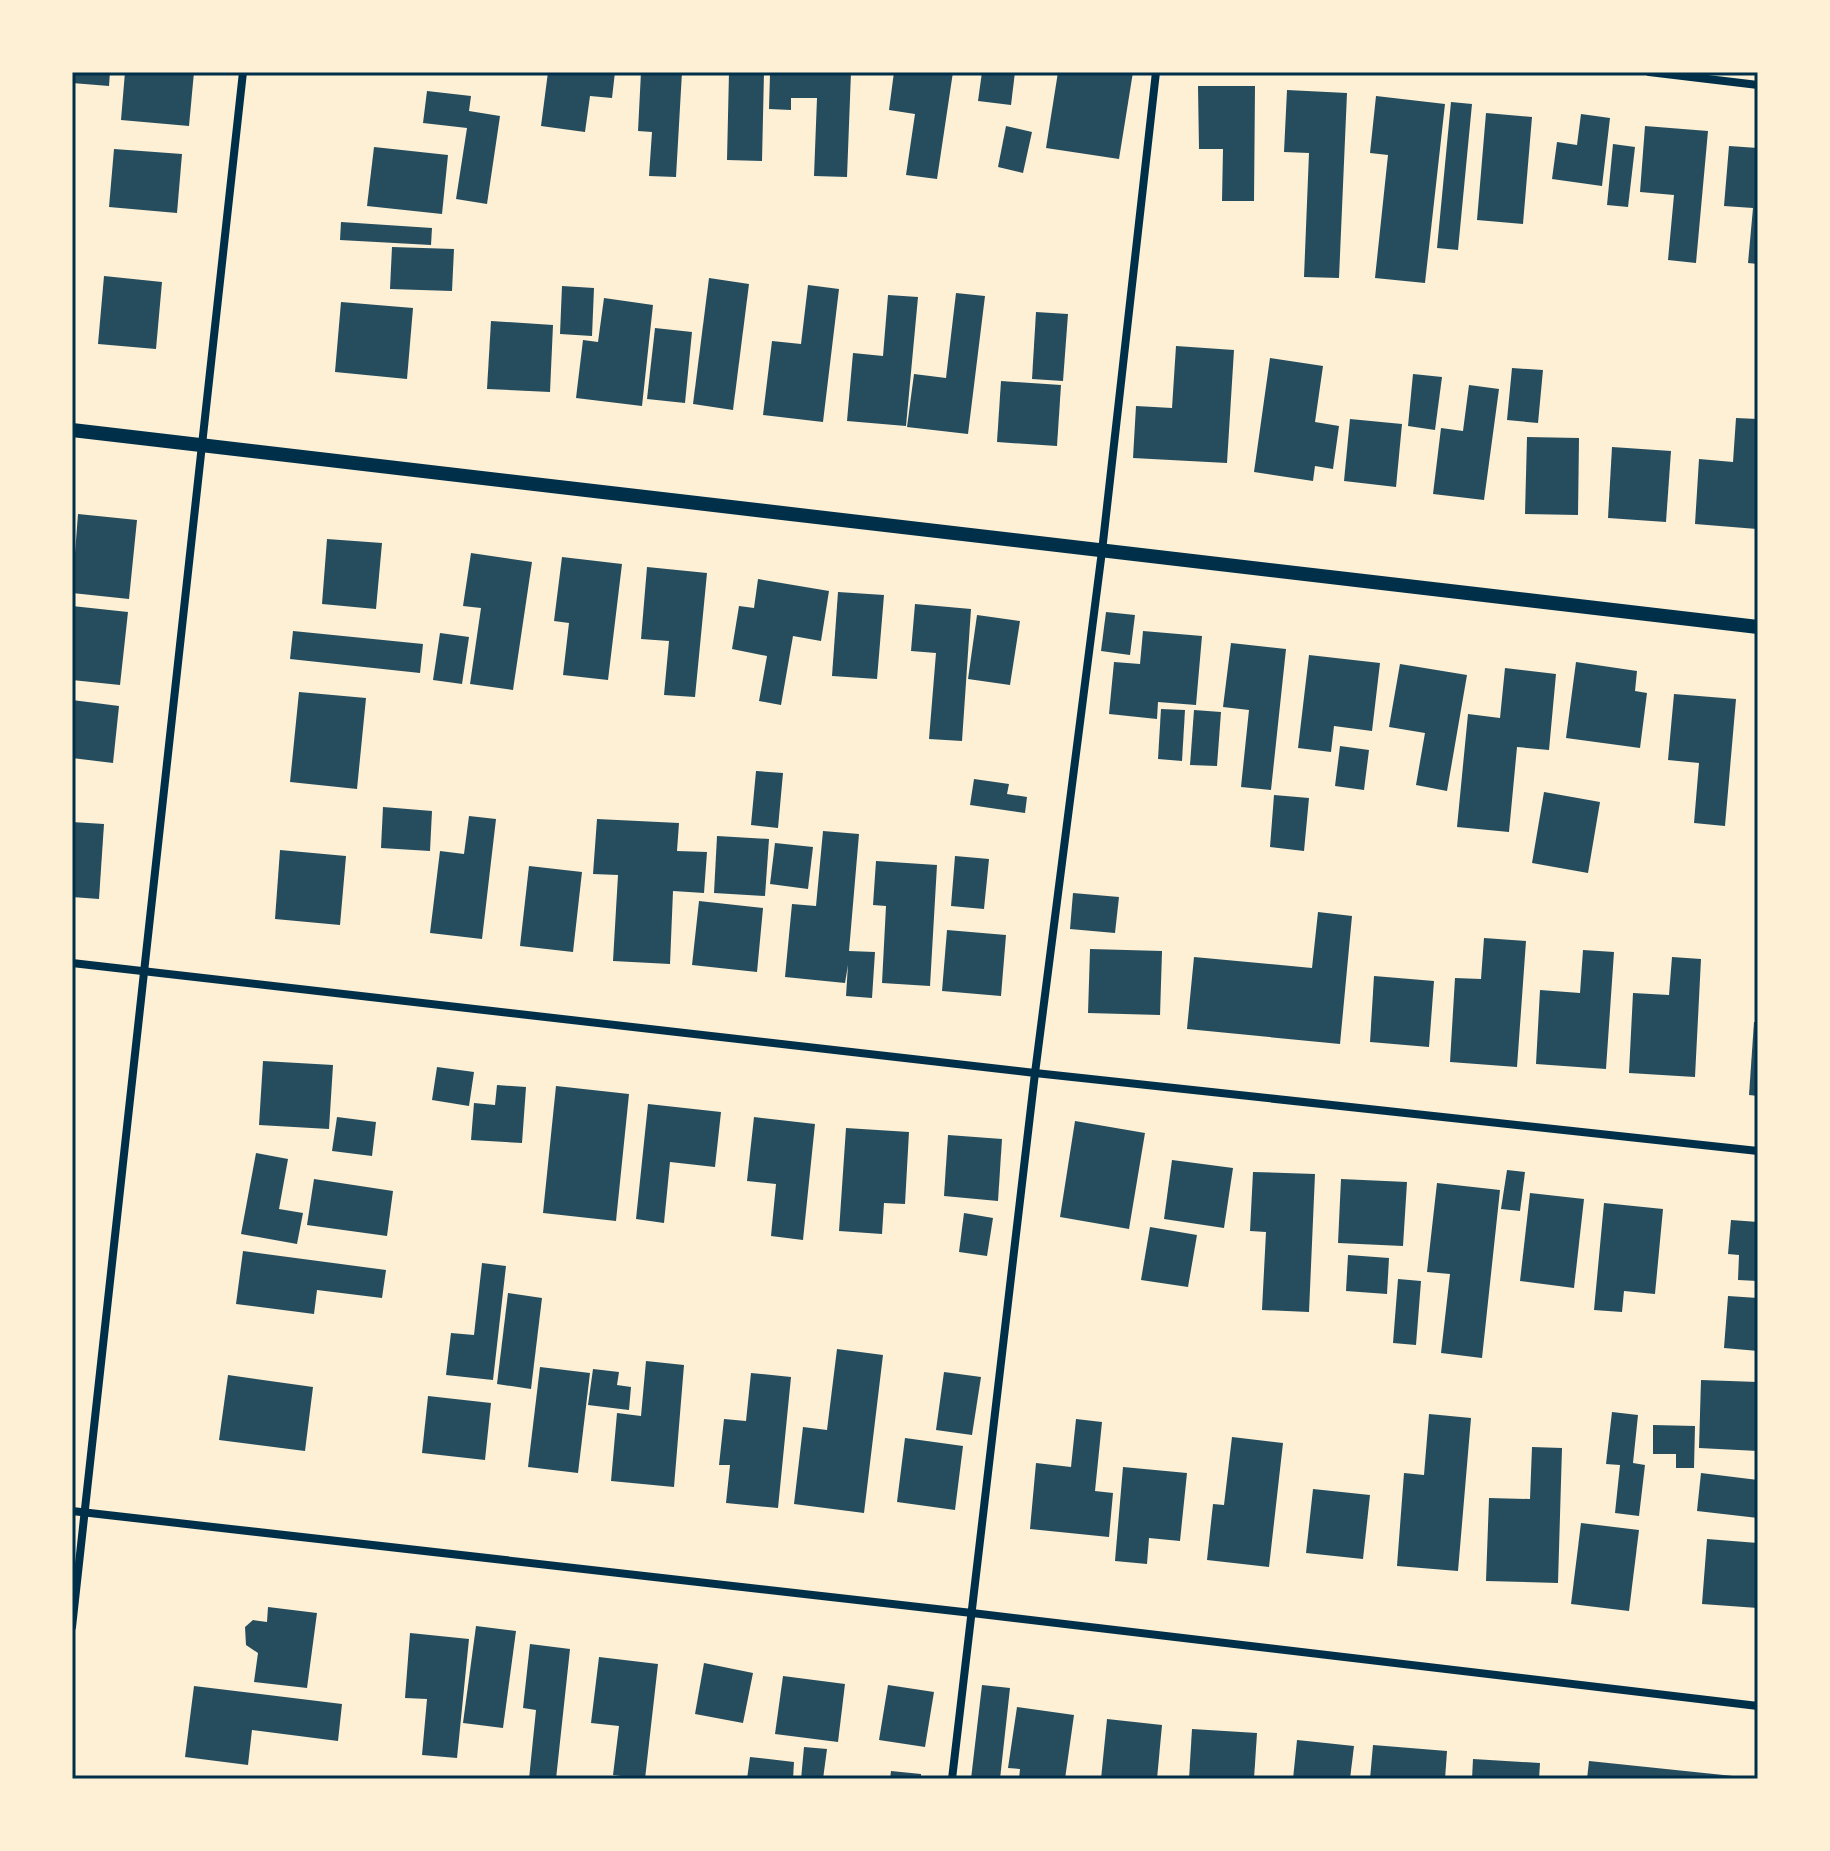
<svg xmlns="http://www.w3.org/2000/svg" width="1830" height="1851" viewBox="0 0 1830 1851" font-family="'Alegreya Sans',sans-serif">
	<rect width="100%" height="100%" fill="#fdf0d5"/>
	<g fill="#264d5e">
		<polygon points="72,72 110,72 109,86 72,83"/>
		<polygon points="125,72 194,72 189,126 121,120"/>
		<polygon points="548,72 615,72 612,98 590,96 585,132 541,126"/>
		<polygon points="641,72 682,72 676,177 649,176 652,132 638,131"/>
		<polygon points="729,72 764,72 762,161 727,160"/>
		<polygon points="796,72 851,72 847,177 814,176 817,98 791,98 791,110 769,109 770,74 796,75"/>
		<polygon points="894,72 953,72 937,179 906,175 915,114 889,110"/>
		<polygon points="982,72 1015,72 1011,105 978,101"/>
		<polygon points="1058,72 1133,72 1119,159 1046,148"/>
		<polygon points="1198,86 1255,86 1254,201 1222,201 1223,149 1199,149"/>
		<polygon points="1287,90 1347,93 1339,278 1304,277 1309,153 1284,152"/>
		<polygon points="427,91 471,96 469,111 500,116 487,204 456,199 467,128 423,123"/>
		<polygon points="1376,96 1445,104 1425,283 1375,278 1388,155 1370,153"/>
		<polygon points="1451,102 1472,104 1458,250 1437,248"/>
		<polygon points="1486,113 1532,117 1523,224 1477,220"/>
		<polygon points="1581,114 1610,118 1602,186 1552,179 1557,142 1577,145"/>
		<polygon points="1006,126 1032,132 1023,173 998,167"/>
		<polygon points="1645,126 1708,131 1696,263 1668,260 1674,195 1640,192"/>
		<polygon points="1613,144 1635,147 1628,207 1607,205"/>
		<polygon points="1729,146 1758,148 1758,264 1748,263 1753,208 1724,206"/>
		<polygon points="374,147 448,155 442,214 367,206"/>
		<polygon points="114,149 182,154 177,213 109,207"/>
		<polygon points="341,222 432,228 431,245 340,240"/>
		<polygon points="392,247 454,249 452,291 390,289"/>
		<polygon points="104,276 162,282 156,349 98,344"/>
		<polygon points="709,278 749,284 733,410 693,404"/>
		<polygon points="808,285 839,289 823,422 763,415 772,341 801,344"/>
		<polygon points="562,286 594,288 592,336 560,334"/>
		<polygon points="956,293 985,296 968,434 907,427 914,374 946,378"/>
		<polygon points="888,295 918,297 906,426 847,421 853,353 883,356"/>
		<polygon points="604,298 653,305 642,406 576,398 583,340 598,342"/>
		<polygon points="341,302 413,308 407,379 335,372"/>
		<polygon points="1036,312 1068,314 1063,381 1032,379"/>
		<polygon points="491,321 553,325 550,392 487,389"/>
		<polygon points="655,328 692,332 685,403 647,399"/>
		<polygon points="1176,346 1234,350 1227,463 1133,458 1136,406 1172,408"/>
		<polygon points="1270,358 1323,366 1315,422 1339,426 1333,469 1315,466 1313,481 1254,472"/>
		<polygon points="1512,368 1543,370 1538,423 1507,420"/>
		<polygon points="1413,374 1442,377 1435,430 1408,426"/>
		<polygon points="1001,381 1061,385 1057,446 997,442"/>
		<polygon points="1469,385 1499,389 1484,500 1433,494 1441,428 1463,431"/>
		<polygon points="1736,418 1758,419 1757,529 1695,524 1699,459 1733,462"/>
		<polygon points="1350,419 1402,424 1396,487 1344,481"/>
		<polygon points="1527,437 1579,438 1578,515 1525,514"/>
		<polygon points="1612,447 1671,451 1666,522 1608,518"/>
		<polygon points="78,514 137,520 129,599 72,593"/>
		<polygon points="327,539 382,543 376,609 322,604"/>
		<polygon points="471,553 532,562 513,690 470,684 481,608 463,606"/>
		<polygon points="562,557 622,564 608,680 563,675 569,623 554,621"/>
		<polygon points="647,567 707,573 695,697 664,695 669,641 641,639"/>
		<polygon points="758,579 829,591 821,641 793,636 781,705 759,701 767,656 732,649 739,606 754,608"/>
		<polygon points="838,592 884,595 877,679 832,676"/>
		<polygon points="915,604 971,609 962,741 929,739 936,653 911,651"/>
		<polygon points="72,606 128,612 120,685 72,680"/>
		<polygon points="1106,612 1135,615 1130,655 1101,651"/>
		<polygon points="977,615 1020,621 1010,685 968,679"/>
		<polygon points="293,631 423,644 420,673 290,659"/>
		<polygon points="1143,631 1202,636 1196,705 1158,702 1157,719 1109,714 1114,662 1140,664"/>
		<polygon points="440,633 469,637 462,684 433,680"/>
		<polygon points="1231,643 1286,649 1271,790 1241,787 1249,710 1223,707"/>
		<polygon points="1309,655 1380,663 1372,731 1334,726 1331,752 1298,748"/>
		<polygon points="1576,662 1637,671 1635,691 1647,693 1640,748 1566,738"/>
		<polygon points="1400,664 1467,675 1447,791 1416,785 1425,733 1389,727"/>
		<polygon points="1505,668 1556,674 1549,750 1517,747 1509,832 1457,827 1468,714 1500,718"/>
		<polygon points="299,692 366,698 357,789 290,782"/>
		<polygon points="1674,694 1736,699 1725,826 1694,823 1699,763 1668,760"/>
		<polygon points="72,700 119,706 113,763 72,758"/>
		<polygon points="1161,709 1185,710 1182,761 1158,759"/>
		<polygon points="1194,710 1221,712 1217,766 1190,765"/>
		<polygon points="1340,746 1369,750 1364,790 1335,786"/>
		<polygon points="756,771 783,773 778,828 751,825"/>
		<polygon points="974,779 1009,784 1007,794 1027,797 1025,813 970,805"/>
		<polygon points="1544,792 1600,802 1588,873 1532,863"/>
		<polygon points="1274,795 1309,798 1304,851 1270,847"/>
		<polygon points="383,807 432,811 430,851 381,848"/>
		<polygon points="469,816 496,819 482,939 430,933 440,851 464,854"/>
		<polygon points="597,819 679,823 677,851 707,852 704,893 673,891 670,964 613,961 618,875 593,874"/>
		<polygon points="72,822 104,824 99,899 72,897"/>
		<polygon points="823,831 859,834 849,951 875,952 872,998 846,996 848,965 845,983 785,977 792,904 816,906"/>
		<polygon points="717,836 769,839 765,896 714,893"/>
		<polygon points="775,843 813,847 808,889 770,884"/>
		<polygon points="280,850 346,856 340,925 275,919"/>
		<polygon points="955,856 989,859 984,909 951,906"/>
		<polygon points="876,861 937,865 930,986 882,983 886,906 873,905"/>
		<polygon points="529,866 582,872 573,952 520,946"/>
		<polygon points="1073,893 1119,897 1115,933 1070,929"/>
		<polygon points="699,901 763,908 757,972 692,965"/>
		<polygon points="1318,912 1352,916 1340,1044 1187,1029 1194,957 1312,968"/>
		<polygon points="947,930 1006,935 1001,996 942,991"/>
		<polygon points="1484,938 1526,941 1517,1067 1450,1062 1455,978 1481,979"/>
		<polygon points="1090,949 1162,951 1160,1015 1088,1013"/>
		<polygon points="1583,950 1614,952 1606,1069 1536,1064 1540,990 1580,993"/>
		<polygon points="1672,957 1701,959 1695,1077 1629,1073 1633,993 1669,995"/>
		<polygon points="1374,976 1434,981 1429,1047 1370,1042"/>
		<polygon points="1754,1022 1758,1022 1758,1096 1749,1095"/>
		<polygon points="263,1061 333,1065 329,1129 259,1125"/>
		<polygon points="437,1067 474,1072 469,1106 432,1100"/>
		<polygon points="497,1085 526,1087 522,1143 471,1140 474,1103 495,1105"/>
		<polygon points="556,1086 629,1094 616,1221 543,1213"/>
		<polygon points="648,1104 721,1112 715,1167 670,1162 664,1223 636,1219"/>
		<polygon points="337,1117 376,1122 372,1156 332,1151"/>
		<polygon points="754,1117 815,1124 803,1240 771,1236 776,1184 747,1181"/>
		<polygon points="1075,1121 1145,1133 1129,1229 1060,1217"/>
		<polygon points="846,1128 909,1132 905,1204 884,1203 882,1234 839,1231"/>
		<polygon points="948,1135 1002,1139 998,1201 944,1196"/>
		<polygon points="256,1153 288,1159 279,1209 303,1213 297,1244 241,1234"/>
		<polygon points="1172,1160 1233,1168 1224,1228 1164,1219"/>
		<polygon points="1507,1170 1525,1172 1520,1211 1501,1209"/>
		<polygon points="1253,1172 1315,1174 1309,1312 1262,1310 1266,1232 1250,1231"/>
		<polygon points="314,1179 393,1191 387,1236 307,1225"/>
		<polygon points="1341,1179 1407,1182 1403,1246 1338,1243"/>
		<polygon points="1437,1183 1500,1190 1482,1358 1441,1353 1450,1274 1427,1272"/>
		<polygon points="1530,1193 1584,1199 1574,1288 1520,1281"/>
		<polygon points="1604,1203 1663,1209 1655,1294 1624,1291 1622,1312 1594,1310"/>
		<polygon points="964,1213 993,1218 987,1256 959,1252"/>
		<polygon points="1731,1220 1758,1222 1758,1281 1738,1280 1739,1255 1728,1254"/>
		<polygon points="1150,1227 1197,1235 1188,1287 1141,1280"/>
		<polygon points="243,1251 386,1270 382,1298 317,1290 314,1314 236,1304"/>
		<polygon points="1348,1255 1389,1258 1387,1294 1346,1291"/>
		<polygon points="482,1263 506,1266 493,1380 446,1375 451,1333 474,1335"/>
		<polygon points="1398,1279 1421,1281 1416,1345 1393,1343"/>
		<polygon points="508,1293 542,1298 531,1389 497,1384"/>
		<polygon points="1728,1296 1758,1298 1758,1351 1724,1348"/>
		<polygon points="837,1349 883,1355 864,1513 794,1504 803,1427 827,1430"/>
		<polygon points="646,1361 684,1365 674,1487 611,1481 617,1413 641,1416"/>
		<polygon points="540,1367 590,1373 578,1473 528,1467"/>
		<polygon points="593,1369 619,1372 617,1385 631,1387 629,1410 588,1405"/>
		<polygon points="944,1372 981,1377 972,1435 936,1430"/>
		<polygon points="751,1373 791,1377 778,1508 726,1503 730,1465 719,1465 724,1419 746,1421"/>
		<polygon points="228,1375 313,1387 305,1451 219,1440"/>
		<polygon points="1701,1380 1758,1382 1758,1451 1699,1448"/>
		<polygon points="428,1396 491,1403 485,1460 422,1453"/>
		<polygon points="1612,1412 1638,1415 1633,1463 1645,1465 1639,1516 1615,1513 1620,1465 1606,1464"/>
		<polygon points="1429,1414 1471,1418 1458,1571 1397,1566 1404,1473 1424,1475"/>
		<polygon points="1076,1419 1102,1422 1095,1491 1113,1493 1109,1537 1030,1529 1036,1463 1071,1467"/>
		<polygon points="1653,1425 1695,1426 1694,1468 1676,1468 1676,1454 1653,1454"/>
		<polygon points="1232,1437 1283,1443 1269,1567 1207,1560 1213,1504 1224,1505"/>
		<polygon points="905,1438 963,1446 955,1510 897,1502"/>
		<polygon points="1532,1447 1562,1448 1558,1583 1486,1581 1489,1498 1530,1499"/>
		<polygon points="1123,1467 1187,1473 1180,1541 1149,1538 1147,1564 1115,1561"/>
		<polygon points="1701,1473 1758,1480 1758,1518 1697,1511"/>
		<polygon points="1313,1489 1370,1495 1363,1559 1306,1553"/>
		<polygon points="1581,1523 1639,1530 1629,1611 1571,1604"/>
		<polygon points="1707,1539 1758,1543 1758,1608 1702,1604"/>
		<polygon points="268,1607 317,1613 307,1688 254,1682 258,1653 246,1645 245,1627 253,1620 267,1622"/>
		<polygon points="476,1626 516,1631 503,1728 463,1723"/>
		<polygon points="410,1633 469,1639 457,1758 422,1755 427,1699 405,1698"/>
		<polygon points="530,1644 570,1649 556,1779 529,1779 536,1710 523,1708"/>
		<polygon points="599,1657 658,1664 645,1779 613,1775 619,1726 591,1723"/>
		<polygon points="704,1663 753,1673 743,1723 695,1714"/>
		<polygon points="783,1676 845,1684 838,1742 775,1734"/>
		<polygon points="888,1685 934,1692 925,1747 879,1740"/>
		<polygon points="982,1685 1010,1688 1000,1779 971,1779"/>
		<polygon points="194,1686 342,1704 338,1741 252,1730 248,1765 185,1757"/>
		<polygon points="1017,1707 1074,1715 1065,1779 1019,1779 1020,1769 1008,1768"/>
		<polygon points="1107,1719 1162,1725 1157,1779 1101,1779"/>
		<polygon points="1192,1729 1257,1733 1254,1779 1189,1779"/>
		<polygon points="1297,1740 1354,1746 1350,1779 1293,1779"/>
		<polygon points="1373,1745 1447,1751 1445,1779 1370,1779"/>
		<polygon points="804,1747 827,1749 823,1779 801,1779"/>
		<polygon points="750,1757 794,1762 793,1779 747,1779"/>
		<polygon points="1473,1759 1540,1763 1539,1779 1472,1779"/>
		<polygon points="1589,1761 1733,1776 1733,1779 1587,1779"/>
		<polygon points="891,1771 921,1774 921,1779 890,1779"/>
	</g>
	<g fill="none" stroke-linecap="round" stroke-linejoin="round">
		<g stroke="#003049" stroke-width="8">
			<polyline points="1649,72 1758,85"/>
			<polyline points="72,963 1035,1073 1758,1151"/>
			<polyline points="72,1511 972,1613 1758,1706"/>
			<polyline points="72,1627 243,72"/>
			<polyline points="952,1779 1035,1073 1102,551 1156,72"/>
		</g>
		<polyline stroke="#003049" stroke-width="14" points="72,430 1758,627"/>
	</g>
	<rect width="1830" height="1851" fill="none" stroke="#fdf0d5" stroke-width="148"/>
	<rect x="74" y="74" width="1682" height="1703" fill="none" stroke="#003049" stroke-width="3"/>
</svg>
